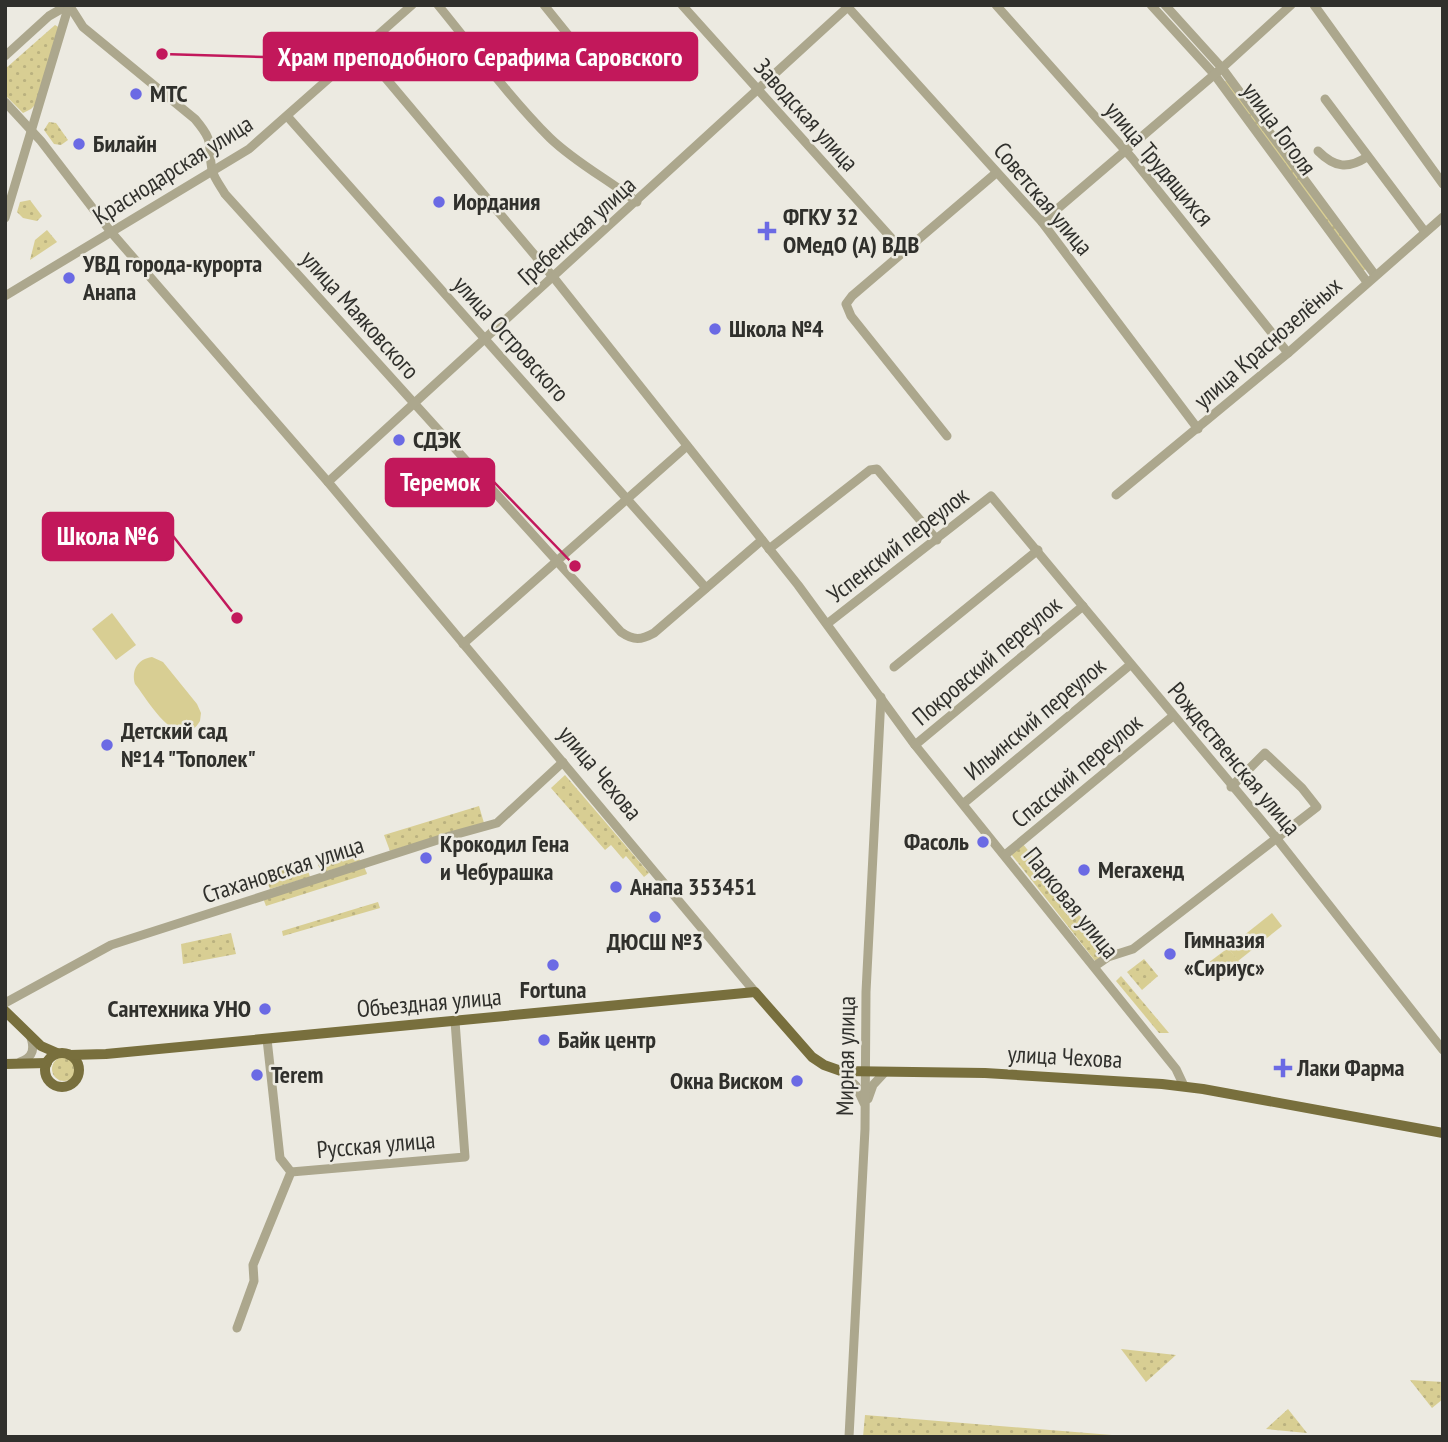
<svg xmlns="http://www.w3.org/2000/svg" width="1448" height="1442" viewBox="0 0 1448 1442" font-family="'PT Sans Narrow',sans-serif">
	<defs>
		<pattern id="grass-dots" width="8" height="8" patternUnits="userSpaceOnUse" patternTransform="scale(1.75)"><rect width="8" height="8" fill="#d8ce93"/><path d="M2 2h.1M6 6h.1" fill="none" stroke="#bab17f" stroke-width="1.8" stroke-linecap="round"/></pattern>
	</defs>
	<rect width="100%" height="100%" fill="#eceae1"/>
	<g fill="url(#grass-dots)">
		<polygon points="55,25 60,28 35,105 31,109 23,113 5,95 5,69"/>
		<polygon points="1228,79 1367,268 1362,272 1223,83"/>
		<polygon points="49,122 56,123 68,140 61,145 54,144 44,130"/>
		<polygon points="30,200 42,216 37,221 23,218 17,212 20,202"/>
		<polygon points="47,230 57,242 30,260 35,240"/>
		<polygon points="565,775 649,873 644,877 626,856 623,859 611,845 605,850 551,788"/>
		<polygon points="479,806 484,823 390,851 384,835"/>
		<polygon points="1023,844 1109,953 1096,962 1011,854"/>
		<polygon points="355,846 360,861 321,873 316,858"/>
		<polygon points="305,861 310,877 270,889 264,873"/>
		<polygon points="364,866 367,874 266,906 263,898"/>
		<polygon points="378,902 380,908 283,936 282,931"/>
		<polygon points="231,933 236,954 183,964 181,944"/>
		<polygon points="1228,948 1241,964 1221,980 1208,963"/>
		<polygon points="1144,959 1158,976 1142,990 1127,972"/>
		<polygon points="1121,976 1169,1033 1159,1033 1116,981"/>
		<circle cx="64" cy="1069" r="12"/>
		<polygon points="1121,1349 1176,1355 1146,1382"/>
		<polygon points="1410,1380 1443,1382 1443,1399 1432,1408"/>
		<polygon points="1288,1409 1307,1433 1266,1429"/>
		<polygon points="865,1415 1137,1437 863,1437"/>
	</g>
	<g fill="#d8ce93">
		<polygon points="112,613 136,645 116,660 92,629"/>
		<path d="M152 657 163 662 197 704 201 713 200 721C179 756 148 700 135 684 131 670 138 659 152 657Z"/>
		<polygon points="1272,913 1282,926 1238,961 1228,948"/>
	</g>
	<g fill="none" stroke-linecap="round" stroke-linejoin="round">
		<g stroke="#aca78d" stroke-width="9">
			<path d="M69 5 83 27 195 119C216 144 207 143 212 170 214 178 221 187 225 194L621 632C634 641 641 640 654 633L762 540"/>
			<path d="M438 5C474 49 510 98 550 138 576 163 609 180 637 202"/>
			<polyline points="544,5 594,67"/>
			<polyline points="682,5 903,251"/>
			<polyline points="846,5 1042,222 1198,429"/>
			<polyline points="996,5 1132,158 1288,353"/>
			<polyline points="1151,5 1214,74 1367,282"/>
			<polyline points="1165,5 1222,68 1375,275"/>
			<polyline points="1314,5 1443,184"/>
			<polyline points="362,50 554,278 798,585 915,745 1176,1069 1184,1086"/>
			<polyline points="5,56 49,16 68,5"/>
			<polyline points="1325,99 1425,232"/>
			<polyline points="5,102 41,141 111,232 328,482 755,992"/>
			<polyline points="287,116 706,588"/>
			<path d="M1318 151C1335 168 1348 169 1367 157"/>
			<polyline points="5,218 69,5"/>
			<polyline points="1042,222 1222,68 1291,5"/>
			<polyline points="5,296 249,149 412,5"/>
			<polyline points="947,436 851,316 846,304 852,296 996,173"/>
			<polyline points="328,482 850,5"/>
			<polyline points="1116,495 1288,353 1443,217"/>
			<polyline points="769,549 870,470 877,469 937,540"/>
			<polyline points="827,624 991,496 1277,839 1443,1050"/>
			<polyline points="463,644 687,446"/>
			<polyline points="894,667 1038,550"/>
			<polyline points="915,745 1083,606"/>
			<polyline points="964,803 1130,665"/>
			<polyline points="1005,855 1173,716"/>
			<polyline points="1095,966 1108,957 1133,949 1317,807 1302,788 1265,753 1231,787"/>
			<polyline points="5,1003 111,945 450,836 497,823 563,762"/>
			<path d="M20 1062C34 1057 35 1048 30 1035"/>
			<polyline points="841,1071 856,1086 864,1103"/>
			<polyline points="868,1099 873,1085 885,1072"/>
			<polyline points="291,1172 465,1157 455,1021"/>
			<polyline points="237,1328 254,1281 253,1265 291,1172 280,1158 267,1039"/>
			<polyline points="849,1437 865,1129 866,992 881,697"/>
		</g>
		<g stroke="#786f3d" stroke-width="10">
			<polyline points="5,1011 41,1046 57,1053"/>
			<circle cx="62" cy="1070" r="17"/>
			<polyline points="70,1055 106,1054 755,992 812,1057 824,1065 841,1071 985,1073 1162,1084 1203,1089 1443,1133"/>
			<polyline points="5,1064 47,1063"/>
		</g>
	</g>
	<g fill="#6b6ae4" stroke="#eceae1" stroke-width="2.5">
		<circle cx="136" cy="94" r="7"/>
		<circle cx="79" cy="144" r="7"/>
		<circle cx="439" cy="202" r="7"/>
		<path d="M763.5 220.5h7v7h7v7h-7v7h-7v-7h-7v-7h7z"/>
		<circle cx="69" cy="278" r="7"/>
		<circle cx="715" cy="329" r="7"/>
		<circle cx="399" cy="440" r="7"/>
		<circle cx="107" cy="745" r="7"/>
		<circle cx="983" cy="842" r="7"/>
		<circle cx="426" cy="858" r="7"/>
		<circle cx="1084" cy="870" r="7"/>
		<circle cx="616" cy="887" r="7"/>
		<circle cx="655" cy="917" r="7"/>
		<circle cx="1170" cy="954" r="7"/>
		<circle cx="553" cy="965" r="7"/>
		<circle cx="265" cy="1009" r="7"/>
		<circle cx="544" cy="1040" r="7"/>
		<path d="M1279.5 1057.5h7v7h7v7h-7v7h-7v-7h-7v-7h7z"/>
		<circle cx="257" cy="1075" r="7"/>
		<circle cx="797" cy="1081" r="7"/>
	</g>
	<g text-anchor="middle" stroke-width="5" stroke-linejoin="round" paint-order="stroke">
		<g font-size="24" font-weight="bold" fill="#30302c" stroke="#eceae1" text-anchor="start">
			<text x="150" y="102">МТС</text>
			<text x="93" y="152">Билайн</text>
			<text x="453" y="210">Иордания</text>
			<text x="783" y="225">ФГКУ 32<tspan x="783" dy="28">ОМедО (А) ВДВ</tspan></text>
			<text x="83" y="272">УВД города-курорта<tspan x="83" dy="28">Анапа</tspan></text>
			<text x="729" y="337">Школа №4</text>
			<text x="413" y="448">СДЭК</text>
			<text x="121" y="739">Детский сад<tspan x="121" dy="28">№14 "Тополек"</tspan></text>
			<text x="969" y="850" text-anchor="end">Фасоль</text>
			<text x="440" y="852">Крокодил Гена<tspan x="440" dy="28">и Чебурашка</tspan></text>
			<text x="1098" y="878">Мегахенд</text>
			<text x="630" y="895">Анапа 353451</text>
			<text x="1184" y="948">Гимназия<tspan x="1184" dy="28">«Сириус»</tspan></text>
			<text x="655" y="950" text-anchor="middle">ДЮСШ №3</text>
			<text x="553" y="998" text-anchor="middle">Fortuna</text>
			<text x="251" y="1017" text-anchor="end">Сантехника УНО</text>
			<text x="558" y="1048">Байк центр</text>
			<text x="1297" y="1076">Лаки Фарма</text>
			<text x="271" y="1083">Terem</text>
			<text x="783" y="1089" text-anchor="end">Окна Виском</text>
		</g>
		<g font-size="24" fill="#30302c" stroke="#eceae1">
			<text transform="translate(806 115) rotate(48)" y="8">Заводская улица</text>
			<text transform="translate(1279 129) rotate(54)" y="8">улица Гоголя</text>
			<text transform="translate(1159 164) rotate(50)" y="8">улица Трудящихся</text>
			<text transform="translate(173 170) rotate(-32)" y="8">Краснодарская улица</text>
			<text transform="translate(1043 199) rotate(50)" y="8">Советская улица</text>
			<text transform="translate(577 231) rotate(-42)" y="8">Гребенская улица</text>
			<text transform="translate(360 315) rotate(48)" y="8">улица Маяковского</text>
			<text transform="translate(511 339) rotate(48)" y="8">улица Островского</text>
			<text transform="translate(1268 343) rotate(-41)" y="8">улица Краснозелёных</text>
			<text transform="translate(898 545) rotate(-38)" y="8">Успенский переулок</text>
			<text transform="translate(987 661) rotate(-40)" y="8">Покровский переулок</text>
			<text transform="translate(1035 719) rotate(-40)" y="8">Ильинский переулок</text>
			<text transform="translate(1234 759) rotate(50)" y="8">Рождественская улица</text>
			<text transform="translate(1077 771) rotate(-40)" y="8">Спасский переулок</text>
			<text transform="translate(600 773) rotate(50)" y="8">улица Чехова</text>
			<text transform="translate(283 870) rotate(-18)" y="8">Стахановская улица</text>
			<text transform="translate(1071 903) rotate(51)" y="8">Парковая улица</text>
			<text transform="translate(429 1003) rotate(-5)" y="8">Объездная улица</text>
			<text transform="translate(846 1056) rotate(-89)" y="8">Мирная улица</text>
			<text transform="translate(1065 1057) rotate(3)" y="8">улица Чехова</text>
			<text transform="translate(376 1145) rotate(-5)" y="8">Русская улица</text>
		</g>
	</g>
	<path fill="none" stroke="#c2185b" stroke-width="2.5" d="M162 54L264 57M575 566L494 482M237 618L173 536"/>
	<g fill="#c2185b" stroke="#eceae1" stroke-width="2.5">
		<circle cx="162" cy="54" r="7"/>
		<circle cx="575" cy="566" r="7"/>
		<circle cx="237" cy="618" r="7"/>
	</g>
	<g fill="#c2185b" stroke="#c2185b" stroke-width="2.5">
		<rect x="264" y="33" width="433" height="47" rx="7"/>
		<rect x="386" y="459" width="108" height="47" rx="7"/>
		<rect x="43" y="513" width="130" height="47" rx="7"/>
	</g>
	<g font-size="26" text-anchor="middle" font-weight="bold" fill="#fff">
		<text x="480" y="66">Храм преподобного Серафима Саровского</text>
		<text x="440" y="491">Теремок</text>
		<text x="108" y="545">Школа №6</text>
	</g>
	<rect width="1448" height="1442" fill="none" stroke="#30302c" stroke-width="14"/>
</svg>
